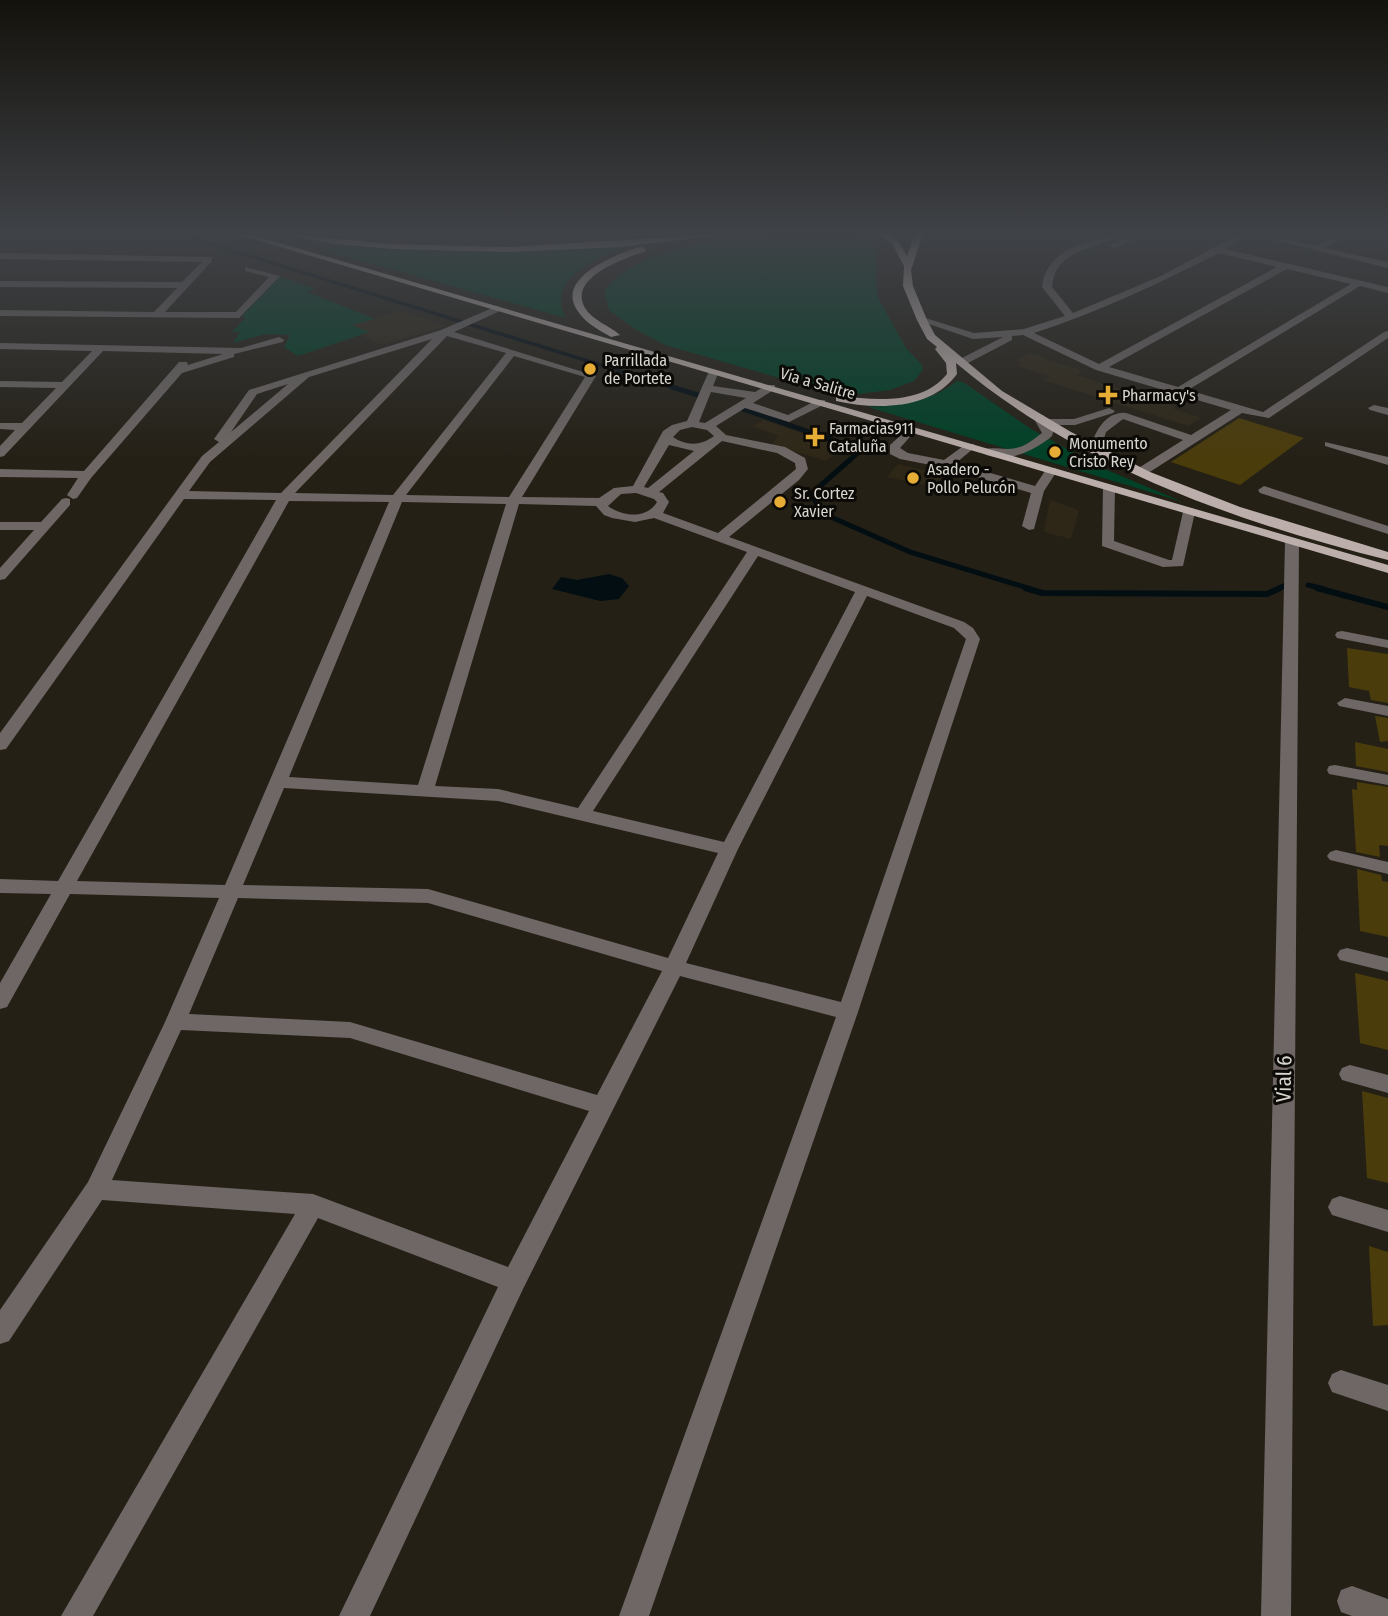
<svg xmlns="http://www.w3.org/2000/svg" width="1388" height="1616" viewBox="0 0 1388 1616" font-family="'Fira Sans Condensed',sans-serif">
	<rect width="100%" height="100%" fill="#242016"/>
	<g fill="#2e2717">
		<polygon points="399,311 446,326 382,345 360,335 367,333 351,325"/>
		<polygon points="1029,353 1048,358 1045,360 1083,370 1076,375 1174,406 1172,408 1201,418 1188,426 1043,380 1050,376 1017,366 1021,363 1016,361"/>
		<polygon points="764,420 843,448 826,461 772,444 778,436 753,426"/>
		<polygon points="898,464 944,475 932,487 887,477"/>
		<polygon points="1050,500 1079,510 1071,539 1044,532"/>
	</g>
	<g fill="#004127">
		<path d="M772 233C804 233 849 224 875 245L877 296 906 348 922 365 923 370 914 381 890 390 850 395 828 392 665 345 635 329 609 310 604 291C641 244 717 241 772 233Z"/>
		<path d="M340 243 489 252 633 245C603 254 543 278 566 318L326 251Z"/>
		<polygon points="280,277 315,288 307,292 375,319 352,325 369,332 298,356 284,347 290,335 266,334 233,343 240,332 232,332 245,318 242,316"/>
		<path d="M957 381 963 382 1031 429 1100 467 1183 502 868 407C901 405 930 402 957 381Z"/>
	</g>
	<polygon fill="#030e13" points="609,574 622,578 629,586 619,599 600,601 552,589 561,577 577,580"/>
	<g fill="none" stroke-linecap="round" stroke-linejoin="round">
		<polyline stroke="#030e13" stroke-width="3.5" points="176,233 678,389"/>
		<g stroke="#030e13" stroke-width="5">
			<polyline points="672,387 701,396"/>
			<polyline points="740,408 861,450 811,494 822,513 910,552 1031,589"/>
			<polyline points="1308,585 1324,589"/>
			<polyline points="1277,589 1292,582"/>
		</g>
		<g stroke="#030e13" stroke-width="6">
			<polyline points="1025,588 1043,593 1267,594 1280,588"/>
			<polyline points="1317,588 1388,607"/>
		</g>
	</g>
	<g fill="#4b3c0b">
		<polygon points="1239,418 1304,438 1240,485 1171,462"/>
		<polygon points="1347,648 1388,654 1388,703 1371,700 1369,691 1349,687"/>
		<polygon points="1375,716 1388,718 1388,741 1380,742"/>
		<polygon points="1355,742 1388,749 1388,772 1356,766"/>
		<polygon points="1357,782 1388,787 1388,846 1379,845 1380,857 1356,852 1352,789 1357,790"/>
		<polygon points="1357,869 1381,875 1382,881 1388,882 1388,937 1360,931"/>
		<polygon points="1355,973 1388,981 1388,1050 1360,1043"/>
		<polygon points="1362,1091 1388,1098 1388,1183 1367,1178"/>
		<polygon points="1369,1246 1388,1252 1388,1325 1373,1326"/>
	</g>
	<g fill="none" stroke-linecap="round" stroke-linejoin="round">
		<g fill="#6e6765" fill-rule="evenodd">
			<path d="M1114 233H1125C1099 250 1055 247 1052 287L1073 313 1161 276 1241 233H1245V237L1225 249 1388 287V293L1360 286 1188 390 1263 412 1384 332 1388 331V338L1269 418 1242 413 1145 475H1137V469L1183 440 1123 419 1106 432 1100 451H1092L1090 448C1095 432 1106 411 1126 413L1191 435 1231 410 1096 370 1023 335 1012 336V340L968 363H960V359L1003 337 973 339 917 320 922 317 974 333 1024 329 1065 316 1042 287C1046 250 1084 243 1114 233ZM1219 253 1277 267 1099 364 1034 333C1098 312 1158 284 1219 253ZM1287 269 1351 284 1178 387 1109 367Z"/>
			<polygon points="1136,233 1147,233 1115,248 1108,246"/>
			<polygon points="1246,233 1260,233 1315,246 1339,233 1349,233 1324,248 1388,262 1388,268"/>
			<polygon points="0,253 212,257 212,261 165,312 236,312 269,277 245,271 245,267 280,276 239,318 0,316 0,310 154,312 177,288 0,287 0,281 182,282 202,262 0,259"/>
			<path d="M497 306 500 307V311L454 332 596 376 522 497 599 498 614 488 633 486 663 431 672 425 687 421 710 369 719 371 713 386 755 392 767 385H775V389L753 403 788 415 817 400H825V404L789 422 745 408 716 426 726 435 785 447 805 458 808 469 799 480 729 537 964 622 973 628 980 639 858 1012 649 1616H619L836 1017 680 976 523 1289 370 1616H339L498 1287 318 1218 93 1616H61L295 1214 102 1200 9 1341 0 1344V1310L88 1182 165 1022 219 898 70 894 7 1007 0 1009V983L51 894 0 893V879L58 881 276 500 184 499 6 749 0 750V733L202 456 219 442 214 439 249 390 441 330ZM447 336 506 353 393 495 295 493ZM432 339 281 493 189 491 210 462 309 377ZM514 356 585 377 509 497 406 495ZM288 384 231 432 257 394ZM711 392 746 398 705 423 699 422ZM692 427 707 430 714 436C701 446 686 446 673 437L680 430ZM722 441 777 453 795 463 796 469 718 533 663 513 669 502 663 493 659 492ZM669 445 694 451 648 488 644 487ZM636 493 654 499 657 502C647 519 623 517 608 506L621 494ZM289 501 389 502 225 885 77 881ZM402 502 506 504 418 785 289 777ZM519 504 596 506 604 515 612 518 635 522 654 518 747 552 578 808 498 789 435 786ZM758 556 855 592 724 842 593 811ZM867 596 954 628 966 639 841 1002 686 963 738 849ZM284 788 498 801 718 853 668 958 428 889 243 885ZM238 898 428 903 662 971 597 1095 350 1022 189 1014ZM181 1030 350 1038 589 1111 508 1267 313 1194 112 1180Z"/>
			<polygon points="279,337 284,340 283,342 234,354 234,357 182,373 91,478 77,498 73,499 67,495 78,478 0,477 0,469 84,471 179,362 187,362 188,365 223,354 103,351 4,456 0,457 0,446 15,430 0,429 0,423 22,423 56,388 0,387 0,381 62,382 92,351 0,349 0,343 241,348"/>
			<polygon points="1374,405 1388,408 1388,415 1370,410 1368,408"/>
			<path d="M1109 408 1115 411 1113 413 1075 425H1051L1054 429 1052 436C1035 451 1001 467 980 451 989 445 1004 451 1016 448 1026 446 1034 439 1042 433L1033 417 1035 415H1043L1046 419H1074Z"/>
			<polygon points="911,426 917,429 900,448 908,453 944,460 966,444 974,444 974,448 956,463 1035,486 1047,468 1055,468 1057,471 1044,491 1034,529 1029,530 1022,526 1031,493 946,468 900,459 890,454 890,445"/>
			<polygon points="1325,442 1388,457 1388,465 1325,446"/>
			<polygon points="1109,484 1115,488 1114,541 1169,560 1172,560 1183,512 1189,508 1194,509 1195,512 1183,566 1163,567 1102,546 1103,488"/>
			<polygon points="1264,486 1388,526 1388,534 1260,493 1258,490"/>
			<polygon points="66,498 70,499 70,505 5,579 0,580 0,568 34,530 0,530 0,522 41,522 62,499"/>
			<polygon points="1292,538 1299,542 1291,1616 1261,1616 1285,542"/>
			<polygon points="1342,631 1388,640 1388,648 1337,638 1335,635 1337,632"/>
			<polygon points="1345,698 1388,706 1388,716 1339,706 1337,703"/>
			<polygon points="1335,765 1388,775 1388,785 1329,774 1327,770 1329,766"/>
			<polygon points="1336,850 1388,862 1388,874 1330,860 1327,856 1330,852"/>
			<polygon points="1347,948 1388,958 1388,972 1340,960 1337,955 1340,950"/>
			<polygon points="1350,1065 1388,1075 1388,1093 1342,1080 1339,1074 1342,1068"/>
			<polygon points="1340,1196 1388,1210 1388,1232 1332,1215 1328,1207 1332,1199"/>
			<polygon points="1341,1370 1388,1385 1388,1411 1332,1392 1328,1383 1332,1374"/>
			<polygon points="1352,1586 1388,1599 1388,1616 1352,1616 1341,1612 1337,1601 1341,1590"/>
		</g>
		<g fill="#bcafab" fill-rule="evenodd">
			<polygon points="233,233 245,233 1388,565 1388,573"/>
			<polygon points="276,233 392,244 506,247 737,233 621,247 506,252 392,249 335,244"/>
			<path d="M875 233C893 232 899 241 907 256L915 233H923L911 270 913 286 927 320 935 335 1002 391 1071 432 1150 472 1240 507 1388 552V560C1236 522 1078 466 956 363L957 374C931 410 877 410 836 401V397L840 396C876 400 922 405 947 374L946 363 935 349 937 347 927 339 917 320 903 286 904 266 892 243Z"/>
			<path d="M643 246 646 251C626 258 567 277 585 308 593 321 609 325 620 335L611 337C599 330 585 323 577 310 555 276 620 253 643 246Z"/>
		</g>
	</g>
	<linearGradient id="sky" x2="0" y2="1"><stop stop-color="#14120c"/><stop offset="0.51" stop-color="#3f4247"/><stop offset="1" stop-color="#3f4247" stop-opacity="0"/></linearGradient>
	<rect width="1388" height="459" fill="url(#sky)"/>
	<g fill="#e6ad36" stroke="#0c0a06" stroke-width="2.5">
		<circle cx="590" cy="369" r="7"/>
		<path d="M1104.5 384.5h7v7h7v7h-7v7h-7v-7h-7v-7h7z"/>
		<path d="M811.5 426.5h7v7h7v7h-7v7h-7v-7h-7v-7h7z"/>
		<circle cx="1055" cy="452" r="7"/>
		<circle cx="913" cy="478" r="7"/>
		<circle cx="780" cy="502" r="7"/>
	</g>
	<g text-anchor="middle" stroke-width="6" stroke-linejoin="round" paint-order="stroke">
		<g font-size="16" fill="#d8d6cf" stroke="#0c0a06" text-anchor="start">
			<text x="604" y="366">Parrillada<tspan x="604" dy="18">de Portete</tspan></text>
			<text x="1122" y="401">Pharmacy's</text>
			<text x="829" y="434">Farmacias911<tspan x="829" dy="18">Cataluña</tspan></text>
			<text x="1069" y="449">Monumento<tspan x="1069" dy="18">Cristo Rey</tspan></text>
			<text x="927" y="475">Asadero -<tspan x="927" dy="18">Pollo Pelucón</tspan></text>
			<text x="794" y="499">Sr. Cortez<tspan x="794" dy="18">Xavier</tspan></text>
		</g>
		<g font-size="16" fill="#d8d6cf" stroke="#0c0a06">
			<text transform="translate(818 383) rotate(16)" y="6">Vía a Salitre</text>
		</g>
		<g font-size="21" fill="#d8d6cf" stroke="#0c0a06">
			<text transform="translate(1284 1079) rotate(-89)" y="7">Vial 6</text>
		</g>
	</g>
</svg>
